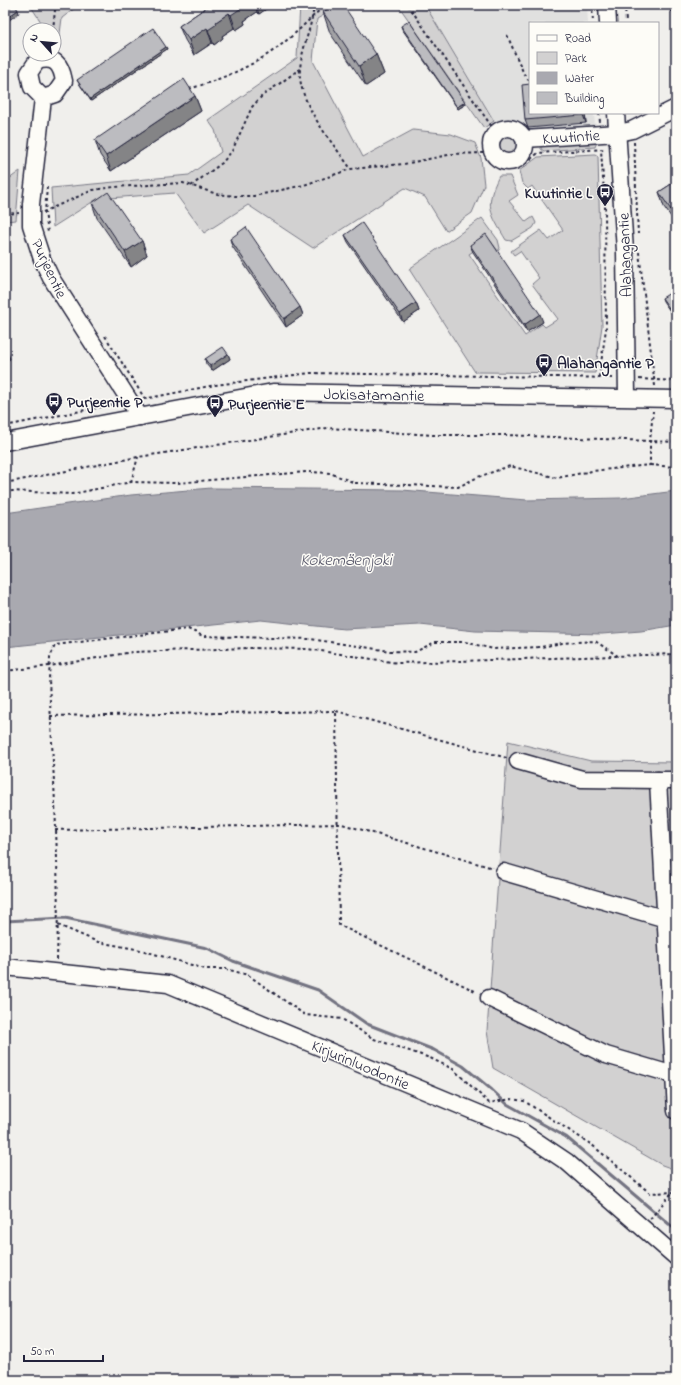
<svg xmlns="http://www.w3.org/2000/svg" width="681" height="1385" viewBox="0 0 681 1385" font-family="'Indie Flower',sans-serif">
	<rect width="100%" height="100%" fill="#f0efec"/>
	<filter id="ink" filterUnits="userSpaceOnUse"><feTurbulence type="fractalNoise" baseFrequency=".025" numOctaves="2"/><feDisplacementMap in="SourceGraphic" scale="8" xChannelSelector="R" yChannelSelector="G"/><feConvolveMatrix kernelMatrix="1 2 1 2 8 2 1 2 1" color-interpolation-filters="sRGB"/></filter>
	<g filter="url(#ink)">
		<polygon fill="#e0e0df" points="425,5 587,5 588,23 530,23 530,113 594,113 595,127 528,132 494,121"/>
		<g fill="#d2d1d1" stroke="#7a7a86">
			<polygon points="30,5 79,5 62,18 58,49 54,47 54,30 43,30 41,22"/>
			<polygon points="300,5 341,5 317,19 313,61 363,157 413,130 451,134 475,143 481,158 484,185 472,213 446,231 425,197 405,188 313,248 248,205 204,233 175,193 97,199 53,227 51,188 189,175 221,152 215,130 208,120 297,58"/>
			<polygon points="398,5 425,5 494,121 484,128"/>
			<circle cx="506" cy="144" r="11"/>
			<polygon points="597,142 595,147 544,151 541,149 541,146"/>
			<polygon points="595,154 598,156 602,326 595,373 475,372 409,269 482,218 498,240 500,248 498,251 490,240 469,254 525,336 542,324 545,327 558,319 532,284 539,278 520,251 514,255 511,251 541,230 549,240 563,230 532,186 528,189 522,183 519,171 538,157"/>
			<polygon points="20,171 16,220 5,221 5,182"/>
			<path d="M499 176H510L518 195 509 201 526 222 533 217 536 223 533 228 511 241 506 240C490 213 484 206 499 176Z"/>
			<polygon points="508,741 591,761 676,762 676,1170 662,1165 493,1068 487,1031"/>
		</g>
		<polygon fill="#a9a9b0" stroke="#737381" points="211,488 402,490 527,500 621,498 676,491 676,625 641,631 602,634 475,631 420,625 344,629 261,620 5,647 5,513 131,495"/>
		<g fill="none" stroke-linecap="round" stroke-linejoin="round">
			<polyline stroke="#737381" stroke-width="3" points="5,921 65,918 207,948 233,961 318,990 367,1024 434,1050 463,1066 492,1090 507,1104 566,1137 676,1230"/>
			<defs>
				<g id="minor">
					<polyline points="607,5 608,23"/>
					<path d="M43 98 32 87 29 73 37 61C55 56 61 64 64 81L55 94 43 98 31 204V225L42 259 51 278 140 417"/>
					<polyline points="616,113 625,251 627,397"/>
					<circle cx="508" cy="145" r="17"/>
					<polyline points="525,139 618,133 632,130 676,108"/>
					<polyline points="5,442 273,392 676,399"/>
					<polyline points="518,761 582,779 658,780"/>
					<polyline points="676,780 658,780 676,1111"/>
					<polyline points="504,872 666,919 675,919"/>
					<polyline points="5,967 168,984 521,1131 567,1162 676,1257"/>
					<polyline points="489,998 606,1055 674,1075"/>
				</g>
			</defs>
			<use href="#minor" stroke="#22223b" stroke-width="19"/>
			<g stroke="#22223b" stroke-width="2" stroke-dasharray="3 3" stroke-linecap="butt">
				<path d="M314 5C312 27 302 47 300 69 297 103 333 143 351 169"/>
				<polyline points="408,5 492,127 483,140 484,153 489,162 498,168 506,170 515,169 524,165 538,153 606,149"/>
				<polyline points="592,5 593,23"/>
				<polyline points="625,5 626,23"/>
				<polyline points="53,30 55,10 61,5"/>
				<polyline points="507,35 524,74 530,82"/>
				<path d="M189 89C225 78 259 64 287 40 301 29 312 16 326 5"/>
				<polyline points="599,113 600,122"/>
				<polyline points="492,127 503,121 524,126"/>
				<polyline points="634,142 638,234"/>
				<polyline points="191,186 222,163 232,151 252,107 262,96 300,69"/>
				<polyline points="47,187 45,212 48,233"/>
				<polyline points="43,212 93,190 114,187 183,183 217,194 235,196 254,196 304,185 351,169 404,164 453,154 484,153"/>
				<polyline points="5,214 19,213"/>
				<polyline points="639,252 655,386"/>
				<polyline points="105,336 145,399"/>
				<polyline points="599,377 606,329 605,207 601,150"/>
				<polyline points="639,379 676,381"/>
				<polyline points="144,399 215,385 310,373 615,378"/>
				<polyline points="5,426 116,404"/>
				<polyline points="650,465 676,467"/>
				<polyline points="131,482 138,457"/>
				<polyline points="5,483 138,457 328,428 433,435 506,435 650,441 653,411"/>
				<polyline points="5,493 12,491 72,494 131,482 176,483 307,472 330,473 355,483 458,487 478,477 510,466 557,478 592,471 650,465 650,441 676,442"/>
				<polyline points="5,671 50,666 133,652 249,648 308,649 398,663 676,654"/>
				<polyline points="336,711 507,758"/>
				<polyline points="50,716 336,711 339,925 477,992"/>
				<polyline points="55,830 342,824 493,868"/>
				<polyline points="58,925 98,942 141,950 205,969 226,969 248,975 305,1015 342,1019 374,1039 430,1058 453,1069 489,1103 511,1099 524,1101 592,1145 650,1193 676,1192"/>
				<path d="M57 960C60 866 53 772 49 679L50 658 55 645 188 629 203 636 310 639 390 651 415 652 435 642H465L493 649 541 647 562 643 595 641 618 656"/>
				<polyline points="650,1219 676,1188"/>
			</g>
			<use href="#minor" stroke="#fdfcf7" stroke-width="16"/>
		</g>
		<g fill="#a2a2a5" stroke="#22223b">
			<polygon points="210,5 272,5 259,14 257,12 244,21 245,24 236,30 234,28 222,36 223,38 214,45 212,43 194,55 185,40 179,26"/>
			<polygon points="666,5 676,5 676,8 671,12"/>
			<polygon points="323,12 376,54 384,74 366,86 330,33"/>
			<polygon points="401,26 466,104 458,109 402,29"/>
			<polygon points="166,47 167,49 91,101 78,82 77,80"/>
			<polygon points="195,96 201,111 111,171 100,155 95,140"/>
			<polygon points="530,113 585,113 586,123 528,128 525,120"/>
			<polygon points="676,181 676,224 664,207 659,192"/>
			<polygon points="92,203 142,241 147,255 131,267 97,218"/>
			<polygon points="345,235 416,303 419,311 403,322 348,242"/>
			<polygon points="230,239 300,307 303,315 286,327 232,246"/>
			<polygon points="470,245 543,322 527,332 473,252"/>
			<polygon points="662,298 676,302 676,320 663,301"/>
			<polygon points="228,354 230,359 212,371 206,364 205,359"/>
		</g>
		<g fill="#848486" stroke="#22223b">
			<polygon points="241,5 255,5 257,12 244,21 245,24 236,30 231,15 238,7"/>
			<polygon points="256,5 272,5 259,14"/>
			<polygon points="668,5 676,5 676,8 671,12"/>
			<polygon points="18,10 19,13 5,23 5,19"/>
			<polygon points="229,13 234,28 222,36 223,38 214,45 208,30 216,22"/>
			<polygon points="207,28 212,43 194,55 189,40"/>
			<polygon points="166,47 167,49 91,101 90,99"/>
			<polygon points="376,54 384,74 366,86 359,66"/>
			<polygon points="195,96 201,111 111,171 106,156"/>
			<polygon points="465,102 466,104 458,109 457,107"/>
			<polygon points="583,113 585,113 586,123 583,115"/>
			<polygon points="676,206 676,224 671,210"/>
			<polygon points="142,241 147,255 131,267 125,252"/>
			<polygon points="416,303 419,311 403,322 400,314"/>
			<polygon points="300,307 303,315 286,327 284,319"/>
			<polygon points="540,314 543,322 527,332 524,325"/>
			<polygon points="7,351 10,359 5,362 5,352"/>
			<polygon points="228,354 230,359 212,371 210,366"/>
		</g>
		<g fill="#bcbcc0" stroke="#22223b">
			<polygon points="5,5 15,5 18,10 5,19"/>
			<polygon points="210,5 241,5 238,7 240,9 231,15 229,13 216,22 217,24 208,30 207,28 189,40 179,26"/>
			<polygon points="334,5 343,5 376,54 359,66 323,12"/>
			<polygon points="409,21 465,102 457,107 401,26"/>
			<polygon points="153,28 166,47 90,99 77,80"/>
			<polygon points="184,79 195,96 106,156 95,140"/>
			<polygon points="530,84 530,113 583,113 583,115 525,120 522,85"/>
			<polygon points="676,181 676,206 671,210 659,192"/>
			<polygon points="108,192 142,241 125,252 92,203"/>
			<polygon points="362,223 416,303 400,314 345,235"/>
			<polygon points="246,227 300,307 284,319 230,239"/>
			<polygon points="486,234 540,314 524,325 470,245"/>
			<polygon points="670,293 676,302 676,318 662,298"/>
			<polygon points="223,347 228,354 210,366 205,359"/>
		</g>
	</g>
	<defs>
		<symbol id="bus-pin" viewBox="-11 -11 22 30"><path d="M0 17L-7.5 6A9.5 9.5 0 1 1 7.5 6Z" fill="#22223b" stroke="#fdfcf7"/><path d="M-5-6H5V4H4V6H2V4H-2V6H-4V4H-5ZM-3.5-4V0h7V-4ZM-3.5 1.2v1.5H-2V1.2ZM2 1.2v1.5H3.5V1.2Z" fill="#fff"/></symbol>
	</defs>
	<g fill-rule="evenodd">
		<use href="#bus-pin" x="595" y="182" width="20" height="27"/>
		<use href="#bus-pin" x="534" y="352" width="20" height="27"/>
		<use href="#bus-pin" x="44" y="391" width="20" height="27"/>
		<use href="#bus-pin" x="205" y="393" width="20" height="27"/>
	</g>
	<g text-anchor="middle" stroke-width="3" stroke-linejoin="round" paint-order="stroke">
		<g font-size="16" fill="#22223b" stroke="#fdfcf7">
			<text transform="translate(571 136) rotate(-4)" y="6">Kuutintie</text>
			<text transform="translate(624 255) rotate(-92)" y="6">Alahangantie</text>
			<text transform="translate(50 268) rotate(65)" y="6">Purjeentie</text>
			<text transform="translate(374 394) rotate(1)" y="6">Jokisatamantie</text>
			<text transform="translate(361 1064) rotate(23)" y="6">Kirjurinluodontie</text>
		</g>
		<g font-size="16" font-weight="bold" fill="#22223b" stroke="#fdfcf7" text-anchor="start">
			<text x="592" y="198" text-anchor="end">Kuutintie L</text>
			<text x="557" y="368">Alahangantie P</text>
			<text x="67" y="407">Purjeentie P</text>
			<text x="228" y="409">Purjeentie E</text>
		</g>
		<g font-size="17" font-style="italic" fill="#58586a" stroke="#fdfcf7">
			<text x="346" y="565">Kokemäenjoki</text>
		</g>
	</g>
	<rect width="681" height="1385" fill="none" stroke="#fdfcf7" stroke-width="20"/>
	<rect x="10" y="10" width="661" height="1365" fill="none" stroke="#22223b" stroke-width="1.5" filter="url(#ink)"/>
	<rect x="529" y="22" width="130" height="92" fill="#fdfcf7" stroke="#a5a5ac"/>
	<rect x="537" y="35" width="20" height="6" fill="#fdfcf7" stroke="#a5a5ac"/>
	<text x="565" y="42" font-size="12" fill="#22223b">Road</text>
	<rect x="537" y="52" width="20" height="12" fill="#d2d1d1" stroke="#a5a5ac"/>
	<text x="565" y="62" font-size="12" fill="#22223b">Park</text>
	<rect x="537" y="72" width="20" height="12" fill="#a9a9b0" stroke="#a5a5ac"/>
	<text x="565" y="82" font-size="12" fill="#22223b">Water</text>
	<rect x="537" y="92" width="20" height="12" fill="#bcbcc0" stroke="#a5a5ac"/>
	<text x="565" y="102" font-size="12" fill="#22223b">Building</text>
	<g transform="translate(42 42) rotate(297)"><circle r="19" fill="#fdfcf7" stroke="#a5a5ac"/>
	<path d="M0-3L7 15L0 10L-7 15Z" fill="#22223b"/>
	<text y="-6" font-size="11" font-weight="bold" text-anchor="middle" fill="#22223b">N</text>
	</g>
	<path d="M24 1355v6h79v-6" fill="none" stroke="#22223b" stroke-width="2"/>
	<text x="30" y="1355" font-size="12" fill="#22223b" stroke="#fdfcf7" stroke-width="3" paint-order="stroke">50 m</text>
</svg>
